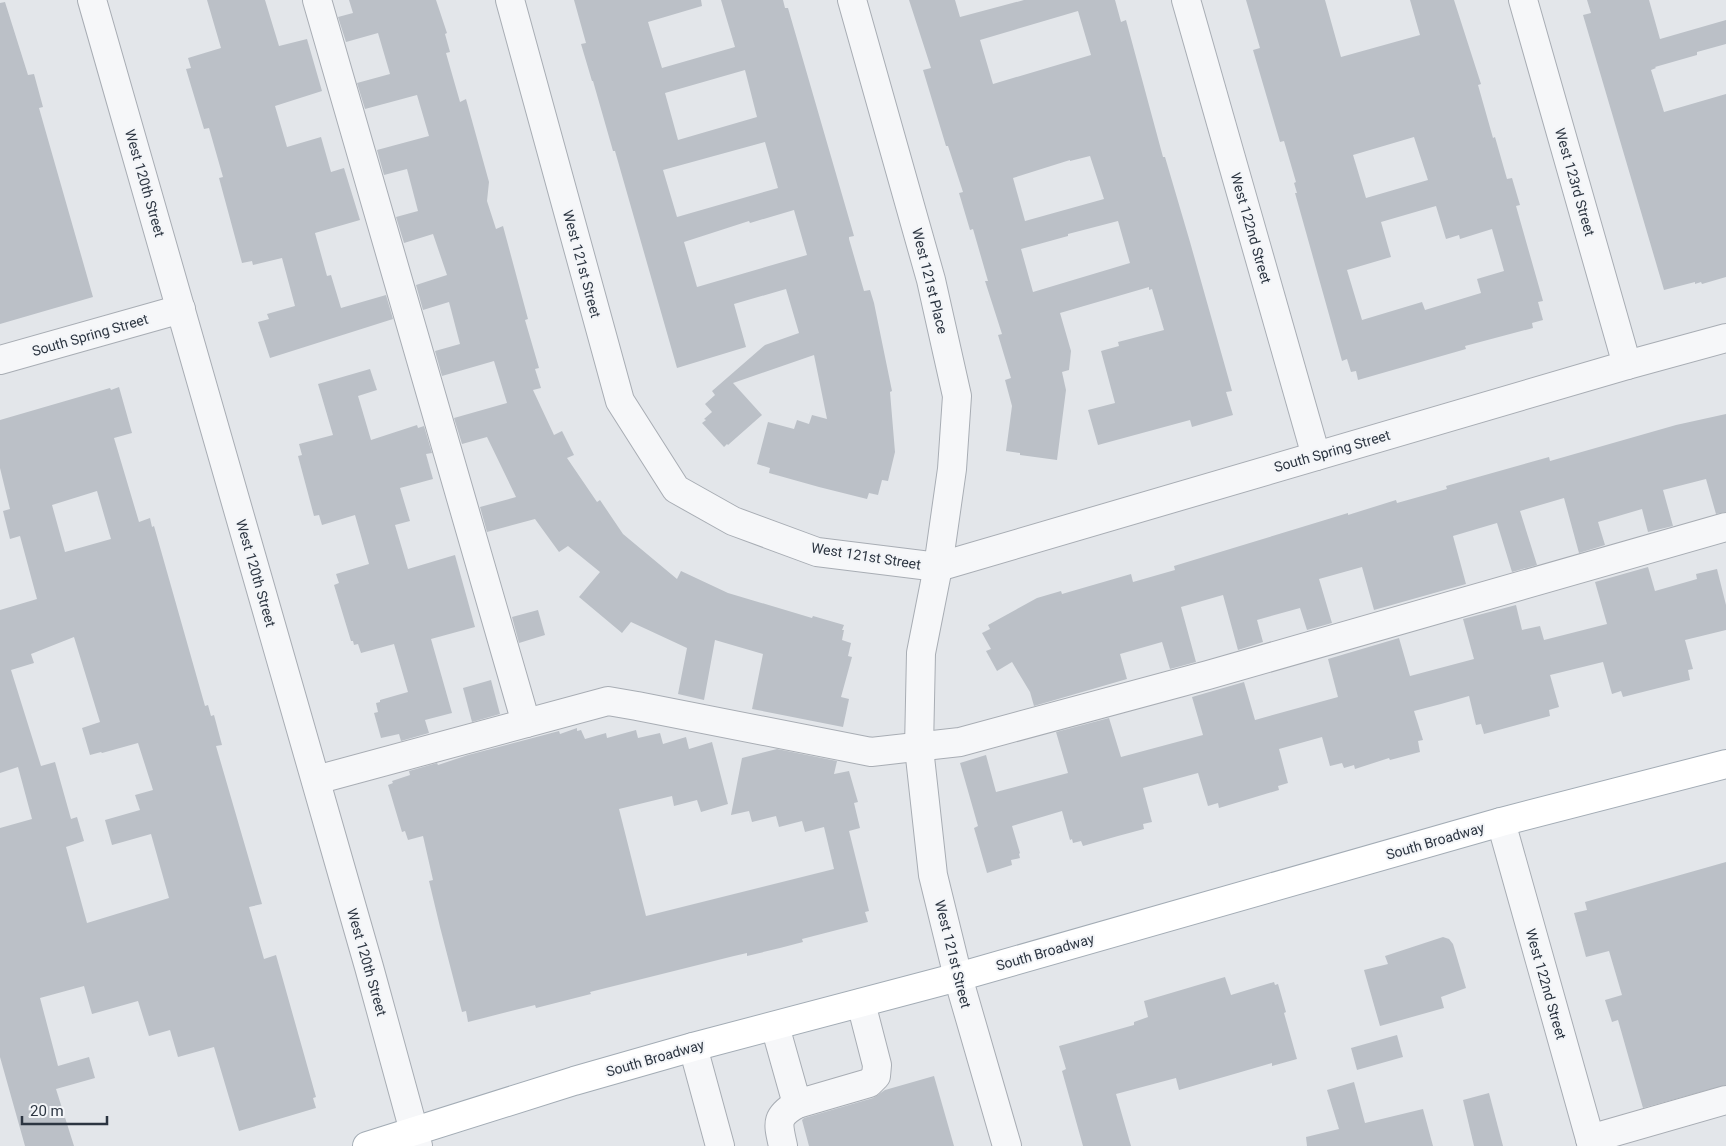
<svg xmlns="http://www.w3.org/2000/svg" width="1726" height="1146" viewBox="0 0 1726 1146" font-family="Roboto,sans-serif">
	<rect width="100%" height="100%" fill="#e3e6ea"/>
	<g fill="#bbc0c7" fill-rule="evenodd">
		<polygon points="207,0 265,0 279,46 307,39 322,91 275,106 287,147 321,137 331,172 344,168 360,220 315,233 327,276 331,275 341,308 386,295 393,319 270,358 258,322 269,319 267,314 295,306 282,258 253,265 252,261 242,263 219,178 223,177 209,128 204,129 186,69 191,68 188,58 221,48"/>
		<polygon points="349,0 436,0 447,33 445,34 450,52 446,53 460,102 466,99 489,182 487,201 496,229 503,226 528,319 525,320 539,368 535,369 541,388 533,390 554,435 562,431 574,455 567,458 597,502 600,500 623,534 677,579 681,571 728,593 812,618 813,616 844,625 842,630 844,630 842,640 851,643 848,656 852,657 841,697 849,699 843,727 752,709 763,654 715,640 704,700 678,694 687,648 631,622 622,633 579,597 600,572 568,546 559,552 535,519 487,532 480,507 516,497 487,437 462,444 454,418 507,403 494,361 442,376 435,351 460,344 449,302 423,310 416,285 447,275 433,234 404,243 396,217 418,211 407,169 384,175 377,150 429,136 417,95 365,109 357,83 390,74 378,33 346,42 338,17 353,13"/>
		<path d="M574 0H701L702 6 648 22 662 68 735 47 721 0H783L785 8H788L854 236 849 237V239L864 291 870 290 874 303 892 391 890 392 895 452 888 481 882 480 878 495 869 493 867 499 819 487 769 473 770 468 757 464 768 422 794 429 797 420 809 424 812 415 827 419 814 355 733 383 762 415 728 445 727 444 724 447 702 423 706 420 704 419 712 412 705 404 715 395 712 391 765 345 799 333 786 289 734 304 746 347 677 368 615 151H613L593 81H592L581 44 586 43ZM745 70 757 117 678 140 665 93ZM765 142 778 188 677 217 663 170ZM794 210 807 255 697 287 684 242 749 221 750 223Z"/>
		<path d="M909 0H955L960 17 1024 0H1115L1121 22 1126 20 1163 157H1165L1190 242 1232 391 1226 392 1233 415 1192 427 1190 420 1098 445 1088 410 1115 403 1101 351 1119 346 1118 342 1164 330 1152 289 1149 290V287L1060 313 1071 351 1069 370 1062 372 1066 390 1057 460 1020 455V453L1006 451 1012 406 1005 380 1011 378 998 335 1002 334 985 281H988L973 229 970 230 959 193 963 192 948 146H946L923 70 931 68ZM1078 11 1091 55 993 84 980 40ZM1090 156 1104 199 1025 221 1013 178 1070 160V161ZM1118 221 1130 263 1033 292 1021 249 1068 236V234Z"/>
		<path d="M1246 0H1325L1341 57 1420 35 1410 0H1454L1481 84 1478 85 1493 138 1495 137 1507 179 1512 178 1520 205 1516 206 1543 301 1538 302 1543 320 1532 323 1533 328 1465 346 1466 349 1358 380 1356 371 1351 372 1347 359 1342 361 1295 193H1297L1294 183 1296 182 1284 141 1280 142 1253 50 1260 48ZM1414 137 1428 180 1366 198 1353 155ZM1436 206 1446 239 1459 235 1460 239 1492 229 1504 271 1477 279 1481 293 1425 310 1422 302 1362 320 1347 270 1391 257 1381 222Z"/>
		<polygon points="1587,0 1649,0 1660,39 1726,20 1726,44 1697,52 1697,55 1655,67 1656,68 1651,70 1664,112 1726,94 1726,277 1702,284 1701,282 1695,284 1695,282 1664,290 1583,15 1591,13"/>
		<polygon points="5,2 28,75 34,74 43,107 39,108 93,297 0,324 0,3"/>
		<polygon points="370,369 377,390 358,396 371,440 417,425 418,428 424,426 432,453 426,454 433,479 400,488 410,521 395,525 408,569 455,555 475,627 431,639 452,713 425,720 429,733 401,741 399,734 381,738 374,713 378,712 376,703 380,702 380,700 408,692 394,644 361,653 358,644 354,645 353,641 351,641 334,585 339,583 336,574 369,564 355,515 322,525 319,515 314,516 298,456 302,455 299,444 333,435 318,384"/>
		<path d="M119 387 132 433 114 438 139 522 150 518 152 527 154 526 205 706 208 705 211 716 214 715 222 745 216 746 262 904 249 907 264 959 276 955 316 1097 313 1098 316 1108 239 1131 214 1047 178 1057 170 1030 149 1036 138 1001 92 1014 84 986 40 998 58 1066 89 1057 95 1078 56 1089 74 1146H25L0 1057V828L32 819 18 767 0 773V610L37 599 20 536 10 539 3 511 10 509 0 468V420L110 388 111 390ZM97 491 111 539 65 552 52 505ZM74 637 100 722 82 728 90 755 101 752 102 753 138 743 153 790 135 795 140 810 105 820 112 845 151 834 169 898 87 923 66 847 84 841 77 817 71 819 55 762 41 766 11 670 34 663 31 654Z"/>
		<polygon points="1726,414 1726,512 1716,514 1706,479 1663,490 1673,526 1648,532 1642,509 1598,522 1605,545 1579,553 1564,498 1520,511 1537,565 1512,572 1497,523 1453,536 1466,584 1374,610 1362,567 1319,579 1332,623 1307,630 1300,608 1257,620 1263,642 1238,650 1223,595 1181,607 1196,662 1170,669 1162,642 1120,654 1127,679 1034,706 1030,692 1012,662 997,671 986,651 991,649 982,633 990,629 988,625 1037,598 1061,591 1062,594 1131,574 1133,582 1175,570 1174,566 1348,513 1348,515 1396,500 1397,503 1447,489 1446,486 1549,457 1550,461 1676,425"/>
		<polygon points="1648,567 1655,591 1697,579 1696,574 1717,569 1726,605 1726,630 1685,640 1693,669 1688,670 1690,680 1623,697 1621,691 1612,694 1603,662 1550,675 1559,707 1549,710 1550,716 1484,734 1481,724 1476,725 1469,696 1441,704 1414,711 1423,740 1418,741 1420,752 1390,760 1389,758 1355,769 1354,765 1344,768 1342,763 1330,766 1322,737 1279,749 1288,783 1278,786 1279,790 1219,808 1218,803 1208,806 1198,773 1143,788 1152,822 1143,824 1144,829 1118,836 1083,846 1081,841 1073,843 1072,839 1070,840 1062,811 1012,826 1020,853 1019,854 1020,858 1011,860 1012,865 987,873 974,828 978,826 960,763 986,755 996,792 1068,773 1056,732 1109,718 1121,757 1203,735 1192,697 1244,682 1255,720 1338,697 1328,659 1399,638 1410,676 1474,659 1463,619 1516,605 1522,630 1540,626 1544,640 1607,624 1595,582"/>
		<polygon points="538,610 545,635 519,643 512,617"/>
		<polygon points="491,680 500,714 472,722 463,688"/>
		<polygon points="577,728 577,731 581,730 585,739 606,733 607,738 636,730 638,738 660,733 663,744 686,737 689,749 712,742 728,804 701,812 697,800 674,806 672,796 619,809 646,916 834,869 824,827 805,832 802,821 779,827 776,816 752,822 749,811 731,815 742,758 777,749 837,761 834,774 849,771 858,802 854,803 860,828 849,831 869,911 865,912 868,922 802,939 803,942 780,948 747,956 747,953 734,956 590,992 591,994 536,1008 535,1005 468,1022 466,1011 462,1012 440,927 429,881 433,880 423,836 408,840 405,831 402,832 388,785 393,783 392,781 410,775 409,771 437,763 438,765 468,755 559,731 560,734"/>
		<polygon points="1726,862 1726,1085 1643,1108 1618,1020 1612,1022 1605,1000 1622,995 1609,951 1586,957 1574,913 1587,910 1585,902"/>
		<polygon points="1443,937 1449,939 1453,944 1466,988 1441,997 1444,1008 1380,1026 1364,970 1388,964 1385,956"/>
		<polygon points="1225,977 1231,995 1274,982 1275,985 1278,984 1286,1012 1284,1013 1297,1059 1272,1066 1272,1063 1179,1090 1176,1078 1116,1094 1131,1146 1083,1146 1062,1071 1066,1069 1059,1046 1134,1025 1134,1022 1148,1017 1144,1001"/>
		<polygon points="1397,1035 1403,1057 1357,1070 1351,1048"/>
		<polygon points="934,1076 954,1146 809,1146 802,1120 804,1118 873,1098 885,1090"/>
		<polygon points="1354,1082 1365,1123 1423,1109 1433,1146 1307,1146 1306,1137 1339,1129 1327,1090"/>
		<polygon points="1489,1093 1503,1146 1474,1146 1463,1100"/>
	</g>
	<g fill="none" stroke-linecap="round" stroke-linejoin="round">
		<defs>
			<g id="minor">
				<polyline points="92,0 369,967 418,1146"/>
				<polyline points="317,0 526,723"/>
				<polyline points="510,0 620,401 676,489 733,521 817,552 938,567 1627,365 1726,338"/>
				<polyline points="852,0 931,280 957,396 952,469 938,567 921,653 919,748 933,875 958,977 1007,1146"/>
				<polyline points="1186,0 1316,456"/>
				<polyline points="1523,0 1627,365"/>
				<polyline points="0,360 181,309"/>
				<polyline points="316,780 608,701 637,706 871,752 960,742 1208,675 1726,527"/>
				<polyline points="1501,822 1592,1146"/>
				<polyline points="775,1026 797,1104 869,1083 876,1076 877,1065 861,1003"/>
				<polyline points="693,1047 720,1146"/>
				<polyline points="1590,1139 1726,1100"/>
				<path d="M783 1146C778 1123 775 1117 797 1104"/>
			</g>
			<polyline id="major" points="367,1146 574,1081 693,1047 958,977 1501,822 1726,764"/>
		</defs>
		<use href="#minor" stroke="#a8adb4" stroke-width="30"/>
		<use href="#major" stroke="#a3acb5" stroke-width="30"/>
		<use href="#minor" stroke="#f6f7f9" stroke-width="28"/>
		<use href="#major" stroke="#fff" stroke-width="28"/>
	</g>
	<g text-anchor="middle" stroke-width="4" stroke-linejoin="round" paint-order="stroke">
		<g font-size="14" fill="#2c3541" stroke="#f3f5f8">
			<text transform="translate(1575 182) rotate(74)" y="5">West 123rd Street</text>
			<text transform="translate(145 183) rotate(74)" y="5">West 120th Street</text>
			<text transform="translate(1251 228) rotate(74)" y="5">West 122nd Street</text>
			<text transform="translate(582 264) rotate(75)" y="5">West 121st Street</text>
			<text transform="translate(930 281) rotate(76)" y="5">West 121st Place</text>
			<text transform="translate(90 335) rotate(-16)" y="5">South Spring Street</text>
			<text transform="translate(1332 451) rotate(-16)" y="5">South Spring Street</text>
			<text transform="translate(866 556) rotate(9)" y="5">West 121st Street</text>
			<text transform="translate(256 573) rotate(74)" y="5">West 120th Street</text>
			<text transform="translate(1435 841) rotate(-16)" y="5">South Broadway</text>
			<text transform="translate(1045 952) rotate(-16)" y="5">South Broadway</text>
			<text transform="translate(953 954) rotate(76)" y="5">West 121st Street</text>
			<text transform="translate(367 962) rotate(74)" y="5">West 120th Street</text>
			<text transform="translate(1546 984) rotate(74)" y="5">West 122nd Street</text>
			<text transform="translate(655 1058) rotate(-16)" y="5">South Broadway</text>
		</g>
	</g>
	<path d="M22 1116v8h85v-8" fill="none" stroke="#2c3541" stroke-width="2.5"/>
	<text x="30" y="1116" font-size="15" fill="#2c3541" stroke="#f3f5f8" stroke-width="4" paint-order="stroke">20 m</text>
</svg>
